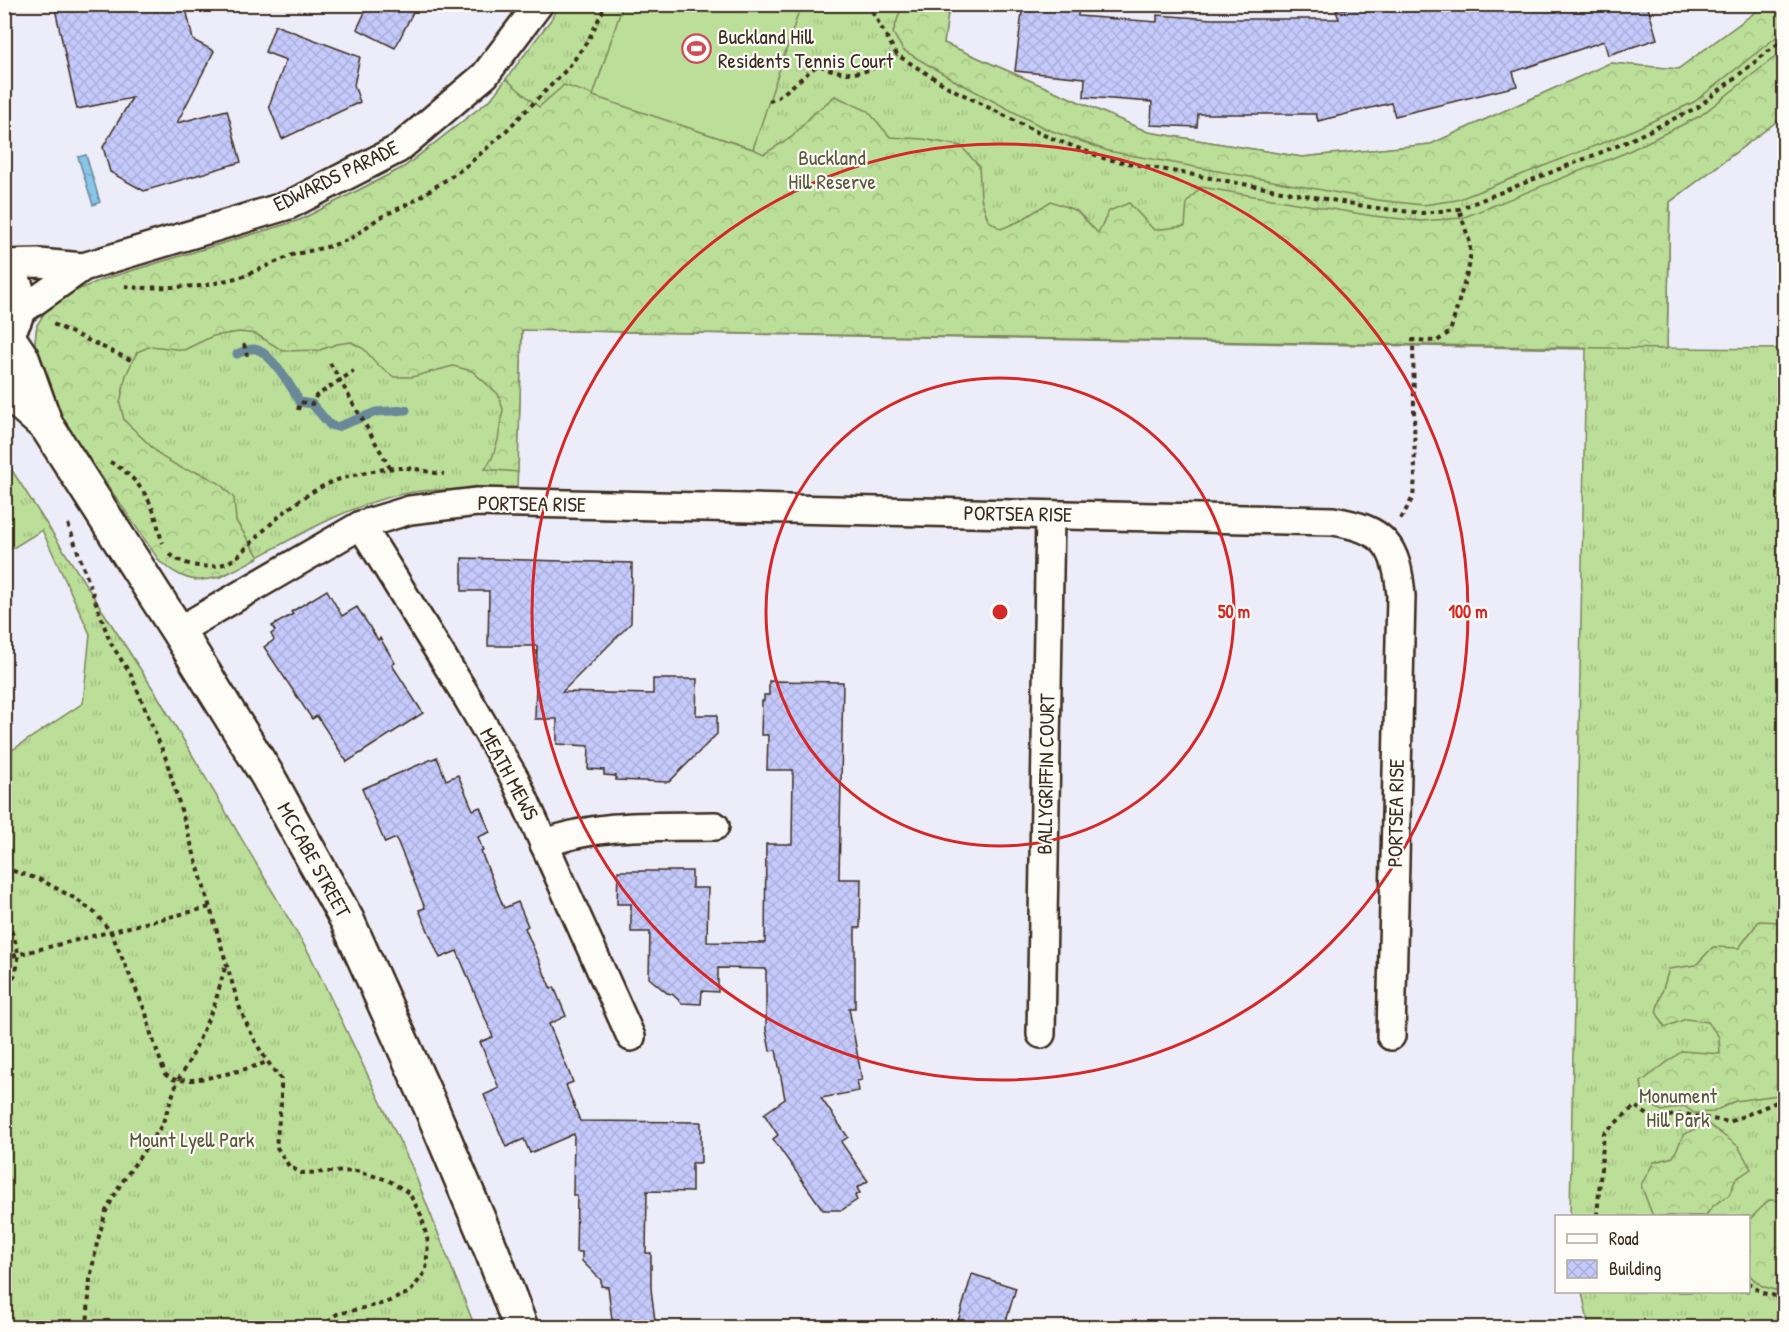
<svg xmlns="http://www.w3.org/2000/svg" width="1789" height="1332" viewBox="0 0 1789 1332" font-family="'Patrick Hand',sans-serif">
	<defs>
		<pattern id="grass-tufts" width="24" height="20" patternUnits="userSpaceOnUse" patternTransform="scale(1.5)"><rect width="24" height="20" fill="#bbde98"/><path d="M3 7l-1-3M5 7V3M7 7l1-3M15 17l-1-3M17 17v-4M19 17l1-3" fill="none" stroke="#a2bf83"/></pattern>
		<pattern id="forest-crowns" width="20" height="18" patternUnits="userSpaceOnUse" patternTransform="scale(1.5)"><rect width="20" height="18" fill="#bbde98"/><path d="M2 6a3 3 0 1 1 6 0M12 15a3 3 0 1 1 6 0" fill="none" stroke="#a2bf83"/></pattern>
		<pattern id="water-ripples" width="26" height="14" patternUnits="userSpaceOnUse" patternTransform="scale(1.5)"><rect width="26" height="14" fill="#88c6e9"/><path d="M2 4q2-2 4 0t4 0M15 11q2-2 4 0t4 0" fill="none" stroke="#76aac7"/></pattern>
		<pattern id="building-cross-hatch" width="8" height="8" patternUnits="userSpaceOnUse" patternTransform="scale(1.5)"><rect width="8" height="8" fill="#c5cafc"/><path d="M0 0l8 8M0 8l8-8" fill="none" stroke="#aaaed8"/></pattern>
	</defs>
	<rect width="100%" height="100%" fill="#ecedf8"/>
	<filter id="ink" filterUnits="userSpaceOnUse"><feTurbulence type="fractalNoise" baseFrequency=".0167" numOctaves="2"/><feDisplacementMap in="SourceGraphic" scale="12" xChannelSelector="R" yChannelSelector="G"/><feConvolveMatrix kernelMatrix="1 2 1 2 8 2 1 2 1" color-interpolation-filters="sRGB"/></filter>
	<g filter="url(#ink)">
		<g fill="url(#grass-tufts)" stroke="#7b845b" stroke-width="1.5">
			<path d="M559 5H949L944 43 1148 132 1302 157 1431 144 1610 63 1678 69 1761 8 1763 5H1784V116L1670 202 1667 348 1784 349V1327H1589L1582 1292H1748V1216H1570L1586 349 522 330 517 491C486 491 453 488 421 491 354 498 281 546 221 577 191 581 185 579 160 562L35 342 37 325 101 280 300 220 404 167 491 99 550 21Z"/>
			<polygon points="4,458 157,695 310,955 412,1167 475,1327 6,1327 4,1322 5,755 83,703 90,634 42,530 5,553"/>
		</g>
		<g fill="url(#forest-crowns)" stroke="#7b845b" stroke-width="1.5">
			<polygon points="902,5 949,5 944,43 1148,132 1302,157 1431,144 1610,63 1678,69 1761,8 1763,5 1784,5 1784,31 1694,102 1620,136 1457,200 1423,205 1377,200 1108,151 1044,128 952,79 903,50 893,33"/>
			<path d="M1784 50V116L1670 202 1667 349 522 330 518 472 485 469 492 458 498 440 503 409 498 394 472 371 453 366 412 377H394L377 364 364 349 351 342 337 344 320 350 283 351 256 334 239 332 213 336 184 350 151 346 137 352 126 375 120 403 124 420 162 457 183 469 198 472 219 483 234 498 236 521 259 557C235 570 207 589 180 575 173 572 166 566 160 562L59 414 38 363 35 342 37 325 48 307 61 297 101 280 300 220 404 167 491 99 506 79 539 107 564 85 753 149 764 154 792 137 812 115 835 96 868 111 890 137 923 139 961 146 979 166 981 198 988 220 1001 229 1020 221 1051 201 1077 211 1098 233 1109 211 1129 203 1154 230 1185 226 1187 202 1201 187 1373 216 1421 221 1462 218 1625 153 1700 116Z"/>
			<polygon points="1784,916 1784,1090 1778,1095 1735,1101 1713,1112 1694,1113 1684,1106 1662,1111 1644,1101 1641,1082 1682,1051 1720,1054 1719,1037 1708,1022 1686,1019 1665,1027 1656,1012 1669,969 1696,965 1713,947 1739,948 1759,921 1782,922"/>
			<polygon points="1708,1124 1738,1146 1751,1169 1736,1179 1729,1195 1714,1205 1705,1216 1655,1216 1652,1214 1641,1185 1654,1162 1673,1157 1684,1134"/>
			<polygon points="1769,1200 1784,1201 1784,1293 1762,1286 1749,1275 1749,1220"/>
		</g>
		<polygon fill="#bbde98" stroke="#7b845b" stroke-width="1.5" points="623,4 801,5 753,149 593,96"/>
		<polygon fill="url(#water-ripples)" stroke="#698898" stroke-width="1.5" points="86,155 100,202 93,205 78,157"/>
		<g fill="none" stroke-linecap="round" stroke-linejoin="round">
			<path stroke="#698898" stroke-width="9" d="M237 354C242 352 249 348 255 349 270 351 292 388 300 402L312 404 330 425 337 427 376 412 406 410"/>
		</g>
		<g fill="url(#building-cross-hatch)" stroke="#3b2a1e" stroke-width="1.5">
			<polygon points="54,4 185,4 193,40 214,51 177,123 227,110 241,162 144,191 110,172 103,147 132,98 77,109"/>
			<polygon points="369,4 417,4 395,48 357,29"/>
			<polygon points="1023,4 1079,4 1078,16 1157,22 1157,15 1212,19 1339,19 1336,11 1364,4 1647,4 1657,39 1608,55 1604,41 1513,72 1517,86 1395,116 1391,103 1318,121 1316,114 1198,114 1197,127 1151,125 1152,102 1084,97 1085,78 1015,71"/>
			<polygon points="275,25 360,57 354,85 360,102 282,139 269,106 286,60 265,52"/>
			<polygon points="462,558 632,563 631,623 562,692 653,694 653,679 697,679 696,715 717,715 717,734 669,782 616,780 616,776 604,775 604,770 588,769 589,746 557,744 557,719 535,719 537,646 488,646 489,591 462,591"/>
			<polygon points="327,590 342,616 357,607 378,640 380,638 395,663 392,665 423,713 347,762 317,716 312,719 264,647 274,640 271,634 275,631 272,626 293,614 291,612"/>
			<polygon points="769,681 843,682 839,879 861,879 860,928 855,928 855,1008 849,1008 862,1080 857,1081 859,1091 821,1098 848,1137 841,1142 868,1181 857,1188 860,1193 855,1196 857,1200 842,1210 823,1210 773,1139 778,1135 764,1114 785,1099 776,1050 770,1051 766,1030 766,969 718,968 718,992 702,991 701,1004 682,1003 672,994 667,993 649,978 650,932 631,932 631,904 617,904 618,871 692,871 692,888 708,888 707,942 765,943 766,844 792,844 793,770 767,770 768,735 761,735 762,701 764,701 764,695 769,695"/>
			<polygon points="437,757 446,780 458,775 473,810 480,807 490,832 478,837 483,851 481,852 504,908 518,902 528,926 525,928 551,989 554,987 566,1016 549,1024 573,1082 566,1085 580,1121 701,1122 701,1163 692,1163 692,1192 647,1191 646,1253 651,1253 651,1289 656,1328 613,1328 608,1287 601,1286 601,1280 582,1261 582,1252 576,1252 577,1195 573,1195 574,1134 530,1153 524,1139 506,1147 484,1095 499,1088 480,1042 493,1037 457,951 440,958 419,910 425,908 396,838 385,843 362,789"/>
			<polygon points="972,1274 1016,1288 1004,1328 956,1328"/>
		</g>
		<g fill="none" stroke-linecap="round" stroke-linejoin="round">
			<defs>
				<g id="minor">
					<polyline points="4,264 39,263 83,267"/>
					<polyline points="18,313 83,267 289,205 398,149 485,75 539,4"/>
					<polyline points="361,525 464,692 515,779 631,1037"/>
					<path d="M178 631 361 525 410 510 477 502 1333 521C1384 529 1397 545 1401 596L1391 1036"/>
					<path d="M544 844C599 822 657 827 715 826"/>
					<polyline points="1041,1034 1050,515"/>
				</g>
				<g id="tertiary">
					<path d="M4 269C24 288 22 316 4 335"/>
					<polyline points="6,334 22,358 46,425 178,631 267,775 347,920 430,1105 493,1254 521,1328"/>
					<polyline points="4,389 44,424"/>
				</g>
			</defs>
			<use href="#minor" stroke="#3b2a1e" stroke-width="32"/>
			<use href="#tertiary" stroke="#3b2a1e" stroke-width="38"/>
			<g stroke="#3b2a1e" stroke-width="4" stroke-dasharray="4.5 4.5" stroke-linecap="butt">
				<polyline points="868,4 897,55 950,88 1041,134 1106,159 1375,208 1422,213 1459,209 1622,144 1698,107 1784,39"/>
				<path d="M769 101C779 100 806 73 818 65 852 79 867 74 897 55"/>
				<polyline points="125,286 139,288 203,286 244,276 292,255 331,246 350,239 379,218 412,202 464,168 502,135 569,67 589,39 606,4"/>
				<polyline points="53,324 133,361"/>
				<polyline points="244,344 247,356"/>
				<polyline points="330,363 390,468"/>
				<polyline points="298,410 300,402 312,404 316,396 354,371"/>
				<path d="M110 462C131 472 148 494 155 515 158 525 159 534 163 543"/>
				<polyline points="1401,519 1413,497 1415,478 1413,340 1437,341 1450,332 1470,263 1470,243 1459,209"/>
				<path d="M68 524 110 642 131 675 166 759 239 1006C250 1033 262 1057 281 1079V1103L276 1146 289 1166 301 1173 356 1171 388 1180 409 1193 421 1215 428 1242 426 1271 410 1292 385 1303 337 1314 322 1328"/>
				<path d="M170 554C185 568 217 571 234 559 244 552 252 541 261 533 283 512 310 489 340 479 361 473 386 467 407 468 420 469 431 473 444 474"/>
				<path d="M4 868 41 880 76 899 95 913 111 932 146 1013 151 1034 165 1074C167 1076 170 1078 173 1079 190 1085 249 1069 267 1062"/>
				<path d="M4 914C20 950 25 961 4 996"/>
				<polyline points="4,958 210,907"/>
				<polyline points="1597,1216 1604,1133 1635,1106 1652,1118 1684,1114 1729,1122 1784,1099"/>
				<polyline points="1748,1282 1762,1293 1784,1298"/>
				<polyline points="87,1328 90,1279 97,1243 106,1211 120,1185 162,1125 178,1080 192,1056 215,1003 226,964"/>
			</g>
			<use href="#minor" stroke="#fdfcf7" stroke-width="27"/>
			<use href="#tertiary" stroke="#fdfcf7" stroke-width="33"/>
		</g>
	</g>
	<g fill="none" stroke="#d62828" stroke-width="3">
		<circle cx="1000" cy="612" r="234"/>
		<circle cx="1000" cy="612" r="468"/>
	</g>
	<defs>
		<symbol id="stadium-ring" viewBox="-11 -11 22 22"><circle r="9.5" fill="#fdfcf7" stroke="#d1495b" stroke-width="1.5"/><path d="M0-5a6.5 5 0 1 0 0 10a6.5 5 0 1 0 0-10ZM-3.5-1.8h7v3.6h-7Z" fill="#d1495b"/></symbol>
	</defs>
	<g fill-rule="evenodd">
		<use href="#stadium-ring" x="680" y="32" width="33" height="33"/>
	</g>
	<g text-anchor="middle" stroke-width="4.5" stroke-linejoin="round" paint-order="stroke">
		<g font-size="21" fill="#3b2a1e" stroke="#fdfcf7" text-anchor="start">
			<text x="718" y="44">Buckland Hill<tspan x="718" dy="24">Residents Tennis Court</tspan></text>
		</g>
		<g font-size="21" fill="#5b573c" stroke="#fdfcf7">
			<text x="832" y="165">Buckland<tspan x="832" dy="24">Hill Reserve</tspan></text>
			<text x="1678" y="1103">Monument<tspan x="1678" dy="24">Hill Park</tspan></text>
			<text x="192" y="1147">Mount Lyell Park</text>
		</g>
		<g font-size="21" fill="#3b2a1e" stroke="#fdfcf7">
			<text transform="translate(336 176) rotate(-26)" y="7">EDWARDS PARADE</text>
			<text transform="translate(532 504) rotate(1)" y="7">PORTSEA RISE</text>
			<text transform="translate(1018 514) rotate(1)" y="7">PORTSEA RISE</text>
			<text transform="translate(509 774) rotate(62)" y="7">MEATH MEWS</text>
			<text transform="translate(1046 774) rotate(-89)" y="7">BALLYGRIFFIN COURT</text>
			<text transform="translate(1396 813) rotate(-89)" y="7">PORTSEA RISE</text>
			<text transform="translate(314 860) rotate(61)" y="7">MCCABE STREET</text>
		</g>
	</g>
	<circle cx="1000" cy="612" r="9" fill="#d62828" stroke="#fdfcf7" stroke-width="3"/>
	<g font-size="18" text-anchor="middle" font-weight="bold" fill="#d62828" stroke="#fdfcf7" stroke-width="4.5" stroke-linejoin="round" paint-order="stroke">
		<text x="1234" y="618">50 m</text>
		<text x="1468" y="618">100 m</text>
	</g>
	<rect width="1789" height="1332" fill="none" stroke="#fdfcf7" stroke-width="24"/>
	<rect x="12" y="12" width="1765" height="1308" fill="none" stroke="#3b2a1e" stroke-width="2" filter="url(#ink)"/>
	<rect x="1555" y="1215" width="195" height="78" fill="#fdfcf7" stroke="#afa8a0" stroke-width="1.5"/>
	<rect x="1567" y="1234" width="30" height="9" fill="#fdfcf7" stroke="#afa8a0" stroke-width="1.5"/>
	<text x="1609" y="1245" font-size="18" fill="#3b2a1e">Road</text>
	<rect x="1567" y="1260" width="30" height="18" fill="url(#building-cross-hatch)" stroke="#afa8a0" stroke-width="1.5"/>
	<text x="1609" y="1275" font-size="18" fill="#3b2a1e">Building</text>
</svg>
